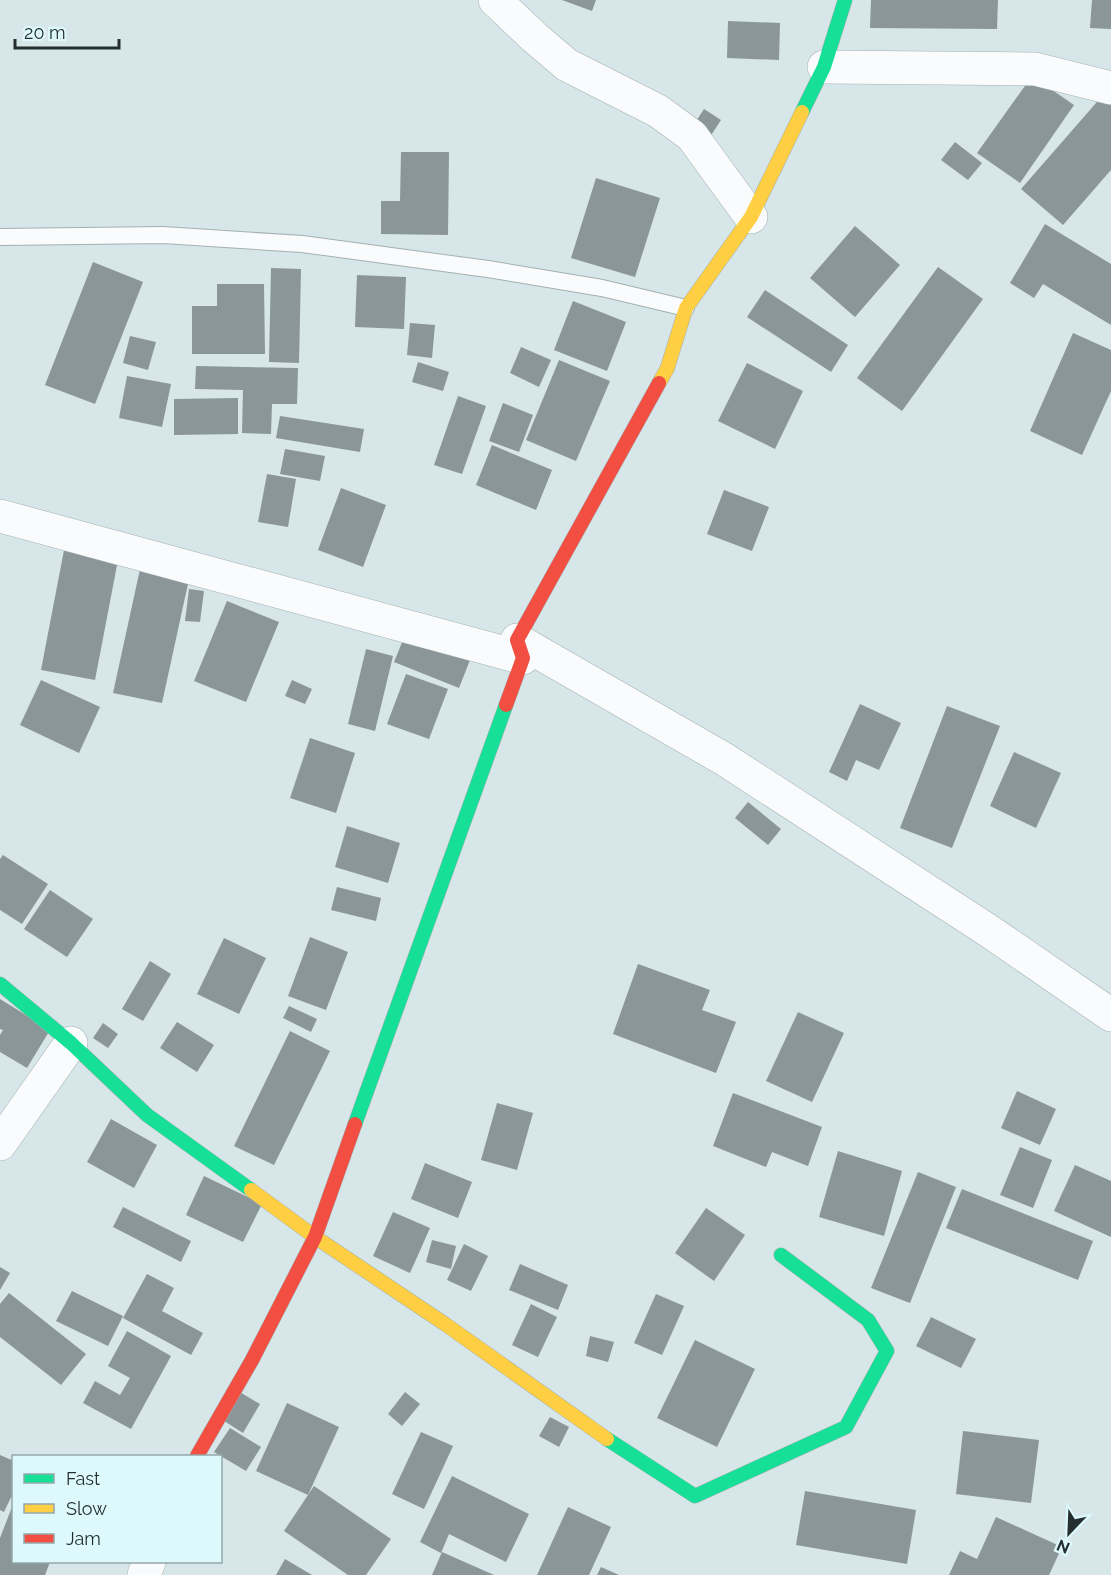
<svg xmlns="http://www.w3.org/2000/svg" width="1111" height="1575" viewBox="0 0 1111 1575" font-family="Raleway,sans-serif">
	<rect width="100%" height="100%" fill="#d7e6e8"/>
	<g fill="#8b9698">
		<polygon points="562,0 596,0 592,11"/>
		<polygon points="871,0 998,0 997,29 870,28"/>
		<polygon points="1092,0 1111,0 1111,29 1090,28"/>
		<polygon points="728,21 780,23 779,60 727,58"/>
		<polygon points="1032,76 1074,105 1020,183 977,153"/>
		<polygon points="1103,95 1111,102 1111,170 1063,225 1021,189"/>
		<polygon points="704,109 721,120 708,140 691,129"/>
		<polygon points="955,142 982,163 968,180 941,160"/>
		<polygon points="401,152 449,152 448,235 381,234 381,201 400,201"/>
		<polygon points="596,178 660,198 635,277 571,258"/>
		<polygon points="1045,224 1111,264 1111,325 1043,284 1034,298 1010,283"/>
		<polygon points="855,226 900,265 855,317 810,278"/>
		<polygon points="93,262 143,282 95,404 45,385"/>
		<polygon points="938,267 983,299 902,411 857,378"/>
		<polygon points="271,268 301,269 299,363 269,362"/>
		<polygon points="357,275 406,277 404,329 355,327"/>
		<polygon points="217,284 264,284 265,354 192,354 192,306 217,306"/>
		<polygon points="765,290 848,345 831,372 747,317"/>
		<polygon points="573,301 626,322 607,371 554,350"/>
		<polygon points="410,323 435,325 432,358 407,355"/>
		<polygon points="1073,333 1111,350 1111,391 1082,455 1030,431"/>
		<polygon points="130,336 156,342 148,370 123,363"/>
		<polygon points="521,347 551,360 539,387 510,373"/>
		<polygon points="559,360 610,381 576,461 526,440"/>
		<polygon points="418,362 449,372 443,391 412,382"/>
		<polygon points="747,363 803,391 775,449 718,421"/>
		<polygon points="196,366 298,368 297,404 272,404 271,434 242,433 243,390 195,389"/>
		<polygon points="127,376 171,384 162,427 119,418"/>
		<polygon points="458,396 486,406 462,474 434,465"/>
		<polygon points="238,398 238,434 174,435 174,399"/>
		<polygon points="503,403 533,415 519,452 489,441"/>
		<polygon points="280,416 364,429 360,452 276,438"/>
		<polygon points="492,445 552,470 536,510 476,485"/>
		<polygon points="285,449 325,456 320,481 280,474"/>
		<polygon points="267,474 296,479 288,527 258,522"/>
		<polygon points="341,488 386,505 363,567 318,550"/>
		<polygon points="724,490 769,507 752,551 707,534"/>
		<polygon points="64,550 118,560 95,680 41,670"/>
		<polygon points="142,560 191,570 162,703 113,693"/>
		<polygon points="189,589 204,591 200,622 185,621"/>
		<polygon points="227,601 279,622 246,702 194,681"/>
		<polygon points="407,630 472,655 459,688 394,662"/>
		<polygon points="366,649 393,656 375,731 348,724"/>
		<polygon points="406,674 448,689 429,739 387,724"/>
		<polygon points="41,680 100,707 79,753 20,725"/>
		<polygon points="292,680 312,689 305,704 285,696"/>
		<polygon points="860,704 901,723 879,770 856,760 847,781 829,772"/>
		<polygon points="947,706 1000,726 952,848 900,828"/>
		<polygon points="310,738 355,753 336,813 290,798"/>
		<polygon points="1014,752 1061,773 1036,828 990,806"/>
		<polygon points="748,802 781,829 768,845 735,818"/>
		<polygon points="347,826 400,843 388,883 335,867"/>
		<polygon points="3,855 48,884 22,924 0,910 0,859"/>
		<polygon points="337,887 381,898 376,921 331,910"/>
		<polygon points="50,890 93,919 67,957 24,929"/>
		<polygon points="310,937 348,952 326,1010 288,996"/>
		<polygon points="224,938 266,958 239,1014 197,994"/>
		<polygon points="150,961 171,974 143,1021 122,1009"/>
		<polygon points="638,964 710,990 702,1010 736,1022 716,1073 613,1034"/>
		<polygon points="0,999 50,1030 27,1068 0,1052 0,1035 3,1030 0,1029"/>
		<polygon points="289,1006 317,1019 311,1032 283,1018"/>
		<polygon points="798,1012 844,1033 812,1102 766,1081"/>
		<polygon points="177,1022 214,1045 197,1072 160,1048"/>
		<polygon points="103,1023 118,1034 108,1048 93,1038"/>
		<polygon points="290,1031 330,1051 274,1165 234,1146"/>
		<polygon points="1017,1091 1056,1109 1040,1145 1001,1128"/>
		<polygon points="733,1093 822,1127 808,1166 772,1152 766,1167 713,1146"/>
		<polygon points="497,1103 533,1113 517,1170 481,1160"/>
		<polygon points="111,1119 157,1145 134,1188 87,1162"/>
		<polygon points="1020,1147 1052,1160 1033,1208 1000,1195"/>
		<polygon points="838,1151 902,1171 884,1236 819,1217"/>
		<polygon points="425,1163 472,1182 458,1218 411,1199"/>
		<polygon points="1075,1165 1111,1181 1111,1237 1054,1211"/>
		<polygon points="918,1172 956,1187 910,1303 871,1288"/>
		<polygon points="204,1176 262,1204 243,1242 186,1215"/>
		<polygon points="962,1189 1093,1241 1078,1280 946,1228"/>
		<polygon points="123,1207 191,1241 181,1262 113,1227"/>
		<polygon points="706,1208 745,1235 714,1281 675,1253"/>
		<polygon points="393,1212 430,1228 410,1273 373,1256"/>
		<polygon points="432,1240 456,1246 451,1269 426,1262"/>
		<polygon points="464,1244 488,1256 471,1291 447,1280"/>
		<polygon points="520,1264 568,1285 558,1310 509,1290"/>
		<polygon points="0,1267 10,1273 0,1290"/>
		<polygon points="147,1274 174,1288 162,1311 203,1333 191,1355 123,1318"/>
		<polygon points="72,1291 123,1316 108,1346 56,1321"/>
		<polygon points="9,1293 86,1354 61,1385 0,1337 0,1304"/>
		<polygon points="656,1294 684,1306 662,1355 634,1343"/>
		<polygon points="531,1304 557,1317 538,1357 512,1345"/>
		<polygon points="931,1317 976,1339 961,1368 916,1346"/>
		<polygon points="127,1331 171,1356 131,1429 83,1403 95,1381 120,1395 130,1378 108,1366"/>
		<polygon points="590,1336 614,1342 608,1362 586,1356"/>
		<polygon points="695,1340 755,1369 717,1447 657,1418"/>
		<polygon points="238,1391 260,1404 243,1433 221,1419"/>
		<polygon points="405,1392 420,1404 402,1426 388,1414"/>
		<polygon points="287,1403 339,1427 308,1495 256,1471"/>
		<polygon points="550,1417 569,1427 559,1447 539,1436"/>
		<polygon points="230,1428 261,1447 246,1471 214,1452"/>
		<polygon points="963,1431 1039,1440 1031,1503 956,1494"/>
		<polygon points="421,1432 453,1446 424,1509 392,1494"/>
		<polygon points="0,1455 14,1461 14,1491 4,1512 0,1510"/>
		<polygon points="452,1476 529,1514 506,1562 449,1534 441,1553 420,1542"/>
		<polygon points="314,1486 391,1539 366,1575 348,1575 284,1531"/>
		<polygon points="805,1491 916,1510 907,1564 796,1545"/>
		<polygon points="12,1507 14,1508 14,1562 50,1562 45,1575 0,1575 0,1538"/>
		<polygon points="568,1507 611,1527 589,1575 537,1575"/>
		<polygon points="996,1517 1062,1547 1049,1575 949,1575 960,1551 977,1559"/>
		<polygon points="442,1552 494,1575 432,1575"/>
		<polygon points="285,1559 312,1575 276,1575"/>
		<polygon points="601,1567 619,1575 597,1575"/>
	</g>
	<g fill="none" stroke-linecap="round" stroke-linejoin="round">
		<defs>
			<polyline id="lane" points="0,237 163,235 302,244 488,269 602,288 686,308"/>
			<g id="street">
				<polyline points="495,0 534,37 567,65 658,111 692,136 751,217"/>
				<polyline points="824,67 1035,69 1111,88"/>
				<polyline points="0,516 523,658"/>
				<polyline points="517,640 724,759 989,931 1111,1015"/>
				<polyline points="0,1144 71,1043"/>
				<polyline points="144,1575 149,1562"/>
			</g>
			<g id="fast">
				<polyline points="802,112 824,67 845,0"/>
				<polyline points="0,984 71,1043 147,1115 251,1190"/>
				<polyline points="355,1124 506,705"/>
				<polyline points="607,1439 695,1496 846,1427 887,1351 868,1320 781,1255"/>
			</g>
			<g id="slow">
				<polyline points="659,383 667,369 686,308 751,217 802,112"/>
				<polyline points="251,1190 315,1237 445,1324 607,1439"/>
			</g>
			<g id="jam">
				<polyline points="506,705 523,658 517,640 659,383"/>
				<polyline points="197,1456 252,1360 315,1237 355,1124"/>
			</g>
		</defs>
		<use href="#lane" stroke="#a4b0b1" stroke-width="18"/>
		<use href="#street" stroke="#a4b0b1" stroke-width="34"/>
		<use href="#fast" stroke="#a4b0b1" stroke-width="15"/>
		<use href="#slow" stroke="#a4b0b1" stroke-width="15"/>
		<use href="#jam" stroke="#a4b0b1" stroke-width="15"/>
		<use href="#lane" stroke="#f9fbfc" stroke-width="16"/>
		<use href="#street" stroke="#f9fbfc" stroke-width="33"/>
		<use href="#fast" stroke="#16e098" stroke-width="14"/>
		<use href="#slow" stroke="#ffcf43" stroke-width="14"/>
		<use href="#jam" stroke="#f24e42" stroke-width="14"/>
	</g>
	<rect x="12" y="1455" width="210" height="108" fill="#def9fc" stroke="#94a8aa" stroke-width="1.5"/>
	<rect x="24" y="1474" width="30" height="9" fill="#16e098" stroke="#94a8aa" stroke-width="1.5"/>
	<text x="66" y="1485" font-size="18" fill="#242e2f">Fast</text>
	<rect x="24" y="1504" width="30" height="9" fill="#ffcf43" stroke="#94a8aa" stroke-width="1.5"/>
	<text x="66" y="1515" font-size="18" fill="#242e2f">Slow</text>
	<rect x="24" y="1534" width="30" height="9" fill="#f24e42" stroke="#94a8aa" stroke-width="1.5"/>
	<text x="66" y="1545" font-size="18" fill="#242e2f">Jam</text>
	<g transform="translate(1069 1533) rotate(203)" stroke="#def9fc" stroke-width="4.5" paint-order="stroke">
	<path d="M0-4.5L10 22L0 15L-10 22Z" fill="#242e2f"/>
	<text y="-9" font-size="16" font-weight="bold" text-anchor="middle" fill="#242e2f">N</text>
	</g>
	<path d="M15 39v9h104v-9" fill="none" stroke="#242e2f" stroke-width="3"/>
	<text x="24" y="39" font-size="18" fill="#242e2f" stroke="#def9fc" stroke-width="4.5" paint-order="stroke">20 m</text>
</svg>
